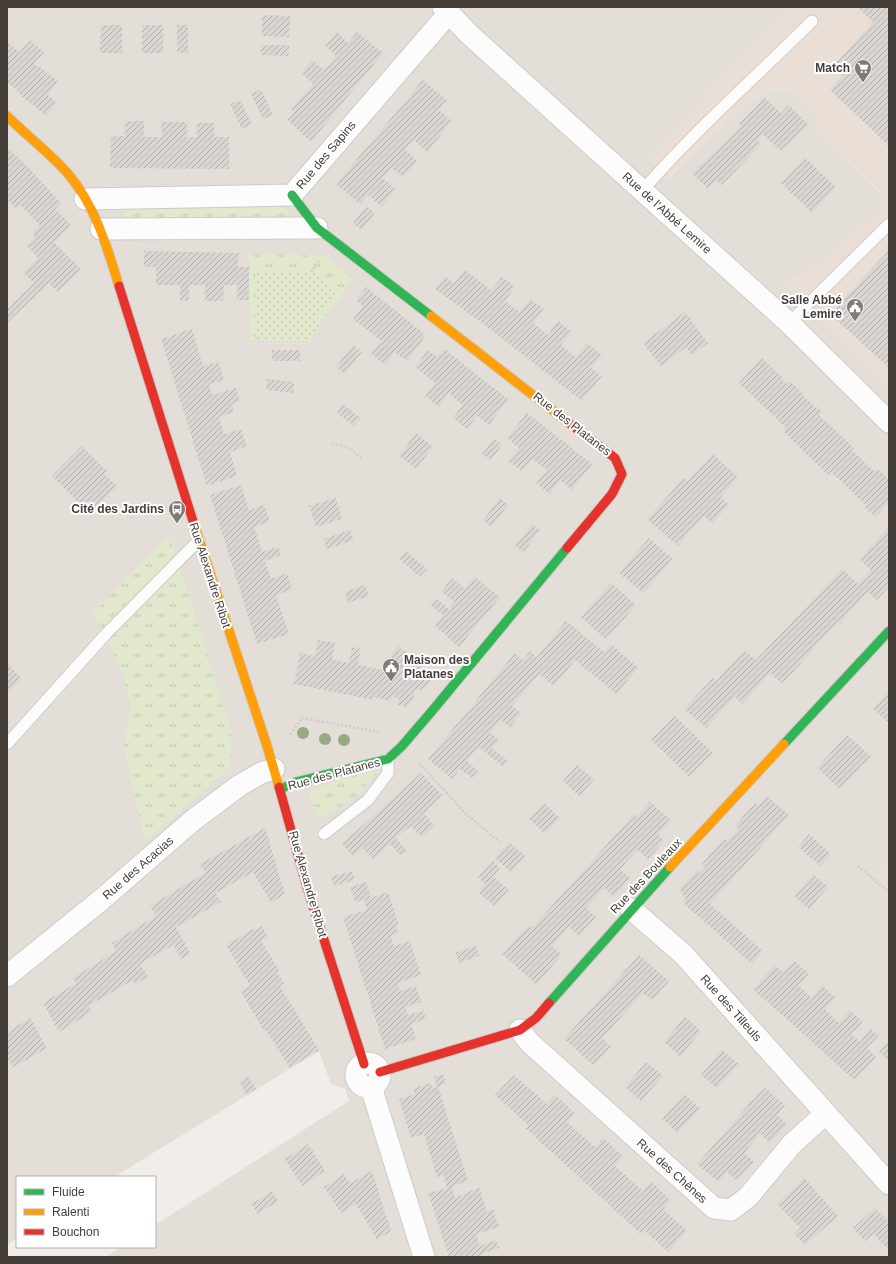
<svg xmlns="http://www.w3.org/2000/svg" width="896" height="1264" viewBox="0 0 896 1264" font-family="Helvetica,sans-serif">
	<defs>
		<pattern id="grass-tufts" width="24" height="20" patternUnits="userSpaceOnUse"><rect width="24" height="20" fill="#e1e8cc"/><path d="M3 7l-1-3M5 7V3M7 7l1-3M15 17l-1-3M17 17v-4M19 17l1-3" fill="none" stroke="#c2c8b0"/></pattern>
		<pattern id="park-dots" width="8" height="8" patternUnits="userSpaceOnUse"><rect width="8" height="8" fill="#e1e8cc"/><path d="M2 2h.1M6 6h.1" fill="none" stroke="#c2c8b0" stroke-width="1.8" stroke-linecap="round"/></pattern>
		<pattern id="building-hatch" width="6" height="6" patternUnits="userSpaceOnUse"><rect width="6" height="6" fill="#d9d6d3"/><path d="M-1 1l2-2M0 6l6-6M5 7l2-2" fill="none" stroke="#b2afac"/></pattern>
	</defs>
	<rect width="100%" height="100%" fill="#f0edea"/>
	<polygon fill="#e3ded8" points="7,7 789,7 649,159 668,179 741,105 776,89 791,91 820,118 813,128 882,195 881,211 853,237 827,259 784,283 889,385 889,860 873,878 889,892 889,1257 105,1257 121,1247 155,1247 155,1225 349,1101 345,1089 331,1084 319,1051 114,1177 17,1177 17,1239 7,1245"/>
	<polygon fill="#eadfd7" points="789,7 889,7 889,385 784,283 827,259 853,237 881,211 882,194 813,128 820,118 791,91 776,89 741,105 667,179 649,159"/>
	<polygon fill="#e6dfd6" points="889,860 889,892 873,878"/>
	<g fill="url(#grass-tufts)">
		<polygon points="283,205 289,213 286,218 125,220 120,208"/>
		<polygon points="249,253 326,256 354,278 322,322 317,318 338,290 316,273 311,272 256,273 256,340 250,341"/>
		<polygon points="167,536 174,549 232,733 230,767 145,842 124,749 131,704 120,666 105,635 92,615"/>
		<polygon points="379,770 356,797 323,816 316,817 309,792 336,780"/>
	</g>
	<polygon fill="url(#park-dots)" points="311,272 316,273 338,290 317,318 322,322 310,341 256,340 256,273"/>
	<g fill="url(#building-hatch)">
		<polygon points="857,7 889,7 889,146 830,90 843,75 833,66 873,22"/>
		<polygon points="262,15 290,16 289,37 262,36"/>
		<polygon points="101,25 122,25 122,53 100,53"/>
		<rect x="142" y="25" width="21" height="28"/>
		<rect x="177" y="25" width="11" height="28"/>
		<polygon points="337,32 348,43 357,32 383,53 311,142 287,120 294,112 291,109 313,84 301,73 312,60 324,70 336,56 325,46"/>
		<polygon points="30,40 44,52 34,64 39,68 40,67 58,81 48,95 57,103 46,116 18,93 19,92 7,82 7,42 20,52"/>
		<polygon points="261,45 289,45 289,56 261,55"/>
		<polygon points="423,80 447,100 439,110 452,121 427,152 414,140 405,150 417,161 404,177 391,168 382,178 396,189 382,206 368,195 360,204 336,184"/>
		<polygon points="261,89 273,115 263,119 251,94"/>
		<polygon points="765,98 781,113 789,105 808,124 782,152 762,134 757,140 761,144 722,185 716,180 708,189 692,173 741,126 739,124"/>
		<polygon points="240,100 252,124 242,129 230,104"/>
		<polygon points="125,121 144,121 144,137 162,137 161,122 187,122 187,137 197,137 197,123 214,123 214,137 229,137 229,169 110,168 111,136 125,136"/>
		<polygon points="7,147 29,168 61,203 55,209 71,225 54,242 81,269 58,292 49,283 8,322 7,310 34,283 23,272 38,258 26,245 35,237 32,233 40,225 20,205 17,209 7,200"/>
		<polygon points="804,157 836,187 812,213 781,183"/>
		<polygon points="366,206 375,213 362,230 353,223"/>
		<polygon points="889,250 889,368 830,314"/>
		<polygon points="144,251 239,253 238,267 249,267 249,300 237,300 237,285 224,285 223,301 205,301 205,285 189,285 189,301 180,301 180,285 156,285 156,267 144,267"/>
		<polygon points="465,270 491,290 502,277 515,287 505,301 520,312 530,299 544,309 533,323 548,335 558,321 572,332 561,345 576,357 587,343 602,355 591,368 602,376 582,401 482,323 435,289 444,276 454,283"/>
		<polygon points="366,287 426,335 407,361 395,352 385,365 371,354 381,341 353,319 363,306 356,300"/>
		<polygon points="685,312 708,343 692,355 686,347 661,366 643,343"/>
		<polygon points="192,329 203,366 218,362 221,370 224,380 209,384 212,395 236,388 240,401 232,404 234,412 219,417 224,434 241,429 247,446 230,452 237,476 207,486 161,339"/>
		<polygon points="353,345 362,352 345,374 336,367"/>
		<polygon points="444,349 508,399 489,425 477,416 467,429 453,418 463,405 448,393 439,407 425,396 435,383 415,367 428,350 437,357"/>
		<rect x="272" y="350" width="28" height="11"/>
		<polygon points="762,358 782,377 781,379 787,384 790,381 804,395 803,396 822,412 819,415 854,448 852,450 875,472 878,469 889,480 889,502 875,517 864,507 866,505 831,472 828,475 783,431 786,428 739,383"/>
		<polygon points="267,379 294,382 293,393 266,390"/>
		<polygon points="343,404 361,418 354,426 337,413"/>
		<polygon points="527,413 592,464 572,490 560,480 550,494 536,483 547,470 532,459 522,471 508,461 519,448 507,438"/>
		<polygon points="416,433 433,447 416,469 399,456"/>
		<polygon points="494,438 502,445 491,460 482,454"/>
		<polygon points="82,446 107,471 104,474 117,486 90,514 52,476"/>
		<polygon points="713,454 738,477 721,497 729,505 712,524 704,516 678,546 647,519 684,478 687,482"/>
		<polygon points="241,485 249,510 264,505 270,521 254,527 262,552 278,547 281,555 265,561 271,579 287,573 292,590 276,595 289,634 257,644 210,495"/>
		<polygon points="336,498 342,519 316,527 309,506"/>
		<polygon points="500,498 508,505 491,527 483,520"/>
		<polygon points="532,524 540,530 524,552 515,546"/>
		<polygon points="889,527 889,587 877,600 867,592 840,624 838,622 782,684 770,673 742,704 735,697 706,728 684,709 713,678 716,681 744,650 756,660 842,569 858,584 871,570 859,559"/>
		<polygon points="350,530 354,540 327,549 324,539"/>
		<polygon points="649,538 673,559 643,593 619,573"/>
		<polygon points="406,551 427,569 420,577 399,559"/>
		<polygon points="475,577 500,597 459,647 435,626 443,615 430,605 436,598 449,609 454,602 442,592 447,584 452,578 465,588"/>
		<polygon points="611,583 636,605 606,640 581,617"/>
		<polygon points="365,585 369,596 348,603 345,592"/>
		<polygon points="566,621 604,652 611,644 638,668 616,694 575,660 554,686 539,674 512,706 521,713 510,727 501,720 490,733 499,740 492,748 508,761 503,767 479,747 467,761 479,772 473,778 460,769 452,779 428,759 515,653 523,660 530,651 537,657"/>
		<polygon points="318,640 335,643 332,660 349,663 352,647 361,649 358,665 388,671 393,652 398,646 435,675 422,690 415,689 413,701 407,707 397,705 399,698 392,696 391,701 373,697 373,700 294,684 300,653 315,656"/>
		<polygon points="7,663 22,679 7,694"/>
		<polygon points="889,691 889,723 873,709"/>
		<polygon points="675,716 713,753 689,777 651,740"/>
		<polygon points="847,735 871,756 840,789 817,768"/>
		<polygon points="577,765 594,780 579,796 563,781"/>
		<polygon points="421,773 442,795 424,813 434,826 422,837 411,826 404,831 396,838 407,851 400,855 390,844 373,860 362,848 353,856 342,844"/>
		<polygon points="767,796 789,815 710,904 763,951 752,964 684,904 685,899 680,888 697,870 700,873 705,867 702,864 724,838 727,841 738,829 735,826 755,803 758,806"/>
		<polygon points="650,802 671,820 658,834 664,841 648,859 637,850 620,869 630,878 614,897 604,888 586,908 596,917 579,936 569,927 552,946 562,955 536,984 502,954 529,925 532,928 634,814 637,816"/>
		<polygon points="544,803 560,818 545,834 529,819"/>
		<polygon points="265,828 285,894 271,903 253,872 216,893 221,902 176,927 190,953 181,959 173,945 140,964 148,977 135,984 133,980 88,1006 92,1012 59,1032 43,1003 76,983 73,978 116,951 112,943 156,916 150,906 205,873 200,864"/>
		<polygon points="809,834 831,854 820,866 798,847"/>
		<polygon points="509,842 525,856 511,872 495,858"/>
		<polygon points="492,860 500,868 493,876 509,890 494,906 478,892 485,884 478,877"/>
		<polygon points="352,871 355,880 334,886 331,877"/>
		<polygon points="813,874 828,887 809,909 794,896"/>
		<polygon points="366,882 371,898 388,892 399,925 396,926 398,934 391,936 394,946 410,941 421,975 398,983 400,991 416,986 421,1002 405,1007 408,1015 423,1011 426,1019 411,1024 416,1039 385,1049 343,917 367,910 364,900 355,902 350,887"/>
		<polygon points="262,926 268,937 261,940 279,970 277,972 284,983 280,986 319,1050 290,1068 266,1030 264,1031 241,992 250,986 226,945 255,928 255,931"/>
		<polygon points="476,946 479,956 459,963 455,953"/>
		<polygon points="639,955 669,981 652,1000 643,993 602,1038 611,1046 594,1066 564,1039"/>
		<polygon points="795,961 809,974 798,985 812,998 822,985 830,993 836,998 825,1010 839,1023 850,1010 863,1022 851,1034 860,1042 870,1029 879,1035 867,1048 876,1057 854,1080 753,989 775,965 782,972"/>
		<polygon points="685,1017 701,1031 680,1057 664,1042"/>
		<polygon points="30,1018 47,1048 13,1068 7,1057 7,1032"/>
		<polygon points="889,1041 889,1059 888,1060 879,1052"/>
		<polygon points="722,1050 739,1064 717,1088 701,1075"/>
		<polygon points="646,1062 663,1076 641,1101 625,1087"/>
		<polygon points="443,1074 446,1084 437,1087 434,1077"/>
		<polygon points="514,1075 547,1104 555,1095 575,1113 567,1122 595,1147 603,1138 623,1156 615,1166 643,1191 651,1182 671,1200 663,1209 687,1231 668,1252 644,1230 641,1234 525,1128 528,1125 495,1095"/>
		<polygon points="248,1076 256,1089 247,1095 239,1082"/>
		<polygon points="431,1083 433,1088 438,1087 468,1181 452,1186 455,1198 479,1187 487,1212 493,1209 499,1227 476,1234 480,1246 496,1240 499,1248 481,1254 481,1257 449,1257 428,1193 447,1188 443,1175 437,1177 424,1134 411,1138 399,1099 415,1094 413,1088"/>
		<polygon points="764,1087 785,1105 777,1115 787,1124 770,1143 760,1134 744,1153 754,1162 737,1181 727,1172 719,1182 697,1164"/>
		<polygon points="684,1094 700,1108 678,1133 662,1119"/>
		<polygon points="308,1144 325,1171 302,1186 285,1159"/>
		<polygon points="372,1171 391,1231 377,1240 356,1204 341,1213 324,1187 344,1174 350,1183"/>
		<polygon points="804,1178 838,1216 805,1245 794,1234 800,1228 777,1204"/>
		<polygon points="272,1191 278,1201 258,1214 252,1204"/>
		<polygon points="875,1208 889,1222 889,1250 873,1234 865,1241 853,1228"/>
	</g>
	<g fill="none" stroke-linecap="round" stroke-linejoin="round">
		<defs>
			<g id="lane">
				<path d="M642 191C695 130 755 78 812 21"/>
				<polyline points="789,323 889,224"/>
				<polyline points="7,744 105,635 199,540"/>
				<polyline points="324,834 368,800 388,773 388,759"/>
			</g>
			<g id="street">
				<polyline points="443,7 470,35 789,323 889,422"/>
				<polyline points="85,199 292,195 448,14"/>
				<polyline points="101,229 317,228"/>
				<polyline points="631,909 683,954 889,1184"/>
				<polyline points="7,976 101,900 192,821 240,785 261,773 274,769"/>
				<polyline points="520,1030 529,1042 714,1208 731,1210 748,1197 792,1144 825,1114"/>
				<circle cx="368" cy="1075" r="12"/>
				<polyline points="371,1087 424,1257"/>
			</g>
			<g id="fast">
				<polyline points="292,195 317,228 431,316"/>
				<polyline points="784,744 889,631"/>
				<polyline points="280,789 296,782 388,759 402,746 432,711 567,548"/>
				<polyline points="549,1003 670,867"/>
			</g>
			<g id="slow">
				<path d="M7 116C26 135 52 155 69 175 96 207 107 247 119 286"/>
				<polyline points="431,316 560,416"/>
				<polyline points="193,521 267,746 279,787"/>
				<polyline points="670,867 784,744"/>
			</g>
			<g id="jam">
				<polyline points="119,286 193,521"/>
				<polyline points="560,416 615,458 622,474 612,494 567,548"/>
				<polyline points="279,787 307,887 364,1064"/>
				<polyline points="380,1072 520,1030 536,1018 549,1003"/>
			</g>
		</defs>
		<use href="#lane" stroke="#cecbc8" stroke-width="13"/>
		<use href="#street" stroke="#cecbc8" stroke-width="23"/>
		<use href="#fast" stroke="#cec9c1" stroke-width="11"/>
		<use href="#slow" stroke="#cec9c1" stroke-width="11"/>
		<use href="#jam" stroke="#cec9c1" stroke-width="11"/>
		<g stroke="#d1cdcb" stroke-width="2.5" stroke-dasharray="2 2" stroke-linecap="butt">
			<polyline points="311,272 319,261"/>
			<polyline points="332,443 351,449 363,460"/>
			<polyline points="290,734 302,718 380,732"/>
			<polyline points="419,763 467,815 500,842"/>
			<polyline points="858,866 889,892"/>
		</g>
		<use href="#lane" stroke="#fdfcfc" stroke-width="11"/>
		<use href="#street" stroke="#fdfcfc" stroke-width="21"/>
		<use href="#fast" stroke="#30b455" stroke-width="9"/>
		<use href="#slow" stroke="#ff9f0a" stroke-width="9"/>
		<use href="#jam" stroke="#e5322d" stroke-width="9"/>
	</g>
	<g fill="#99a983">
		<circle cx="303" cy="733" r="6"/>
		<circle cx="325" cy="739" r="6"/>
		<circle cx="344" cy="740" r="6"/>
	</g>
	<defs>
		<symbol id="supermarket-pin" viewBox="-11 -11 22 30"><path d="M0 17L-7.5 6A9.5 9.5 0 1 1 7.5 6Z" fill="#817b76" stroke="#fff"/><path d="M-6-5.5h2.5l.6 2H6L4.5 2H-2.5L-4.4-4H-6ZM-1.5 3.2a1.3 1.3 0 1 0 .1 0ZM3 3.2a1.3 1.3 0 1 0 .1 0Z" fill="#fff"/></symbol>
		<symbol id="civic-pin" viewBox="-11 -11 22 30"><path d="M0 17L-7.5 6A9.5 9.5 0 1 1 7.5 6Z" fill="#817b76" stroke="#fff"/><path d="M-.6-6.5H3V-4.5H.6V-3L4-1V1h2V6H-6V1h2V-1L-.6-3ZM-1.2 2.5V6h2.4V2.5Z" fill="#fff"/></symbol>
		<symbol id="bus-pin" viewBox="-11 -11 22 30"><path d="M0 17L-7.5 6A9.5 9.5 0 1 1 7.5 6Z" fill="#817b76" stroke="#fff"/><path d="M-5-6H5V4H4V6H2V4H-2V6H-4V4H-5ZM-3.5-4V0h7V-4ZM-3.5 1.2v1.5H-2V1.2ZM2 1.2v1.5H3.5V1.2Z" fill="#fff"/></symbol>
	</defs>
	<g fill-rule="evenodd">
		<use href="#supermarket-pin" x="853" y="58" width="20" height="27"/>
		<use href="#civic-pin" x="845" y="297" width="20" height="27"/>
		<use href="#bus-pin" x="167" y="499" width="20" height="27"/>
		<use href="#civic-pin" x="381" y="657" width="20" height="27"/>
	</g>
	<g text-anchor="middle" stroke-width="4" stroke-linejoin="round" paint-order="stroke">
		<g font-size="12" font-weight="bold" fill="#453d37" stroke="#fff" text-anchor="end">
			<text x="850" y="72">Match</text>
			<text x="842" y="304">Salle Abbé<tspan x="842" dy="14">Lemire</tspan></text>
			<text x="164" y="513">Cité des Jardins</text>
			<text x="404" y="664" text-anchor="start">Maison des<tspan x="404" dy="14">Platanes</tspan></text>
		</g>
		<g font-size="12" fill="#453d37" stroke="#fff">
			<text transform="translate(326 155) rotate(-50)" y="4">Rue des Sapins</text>
			<text transform="translate(667 213) rotate(42)" y="4">Rue de l'Abbé Lemire</text>
			<text transform="translate(572 424) rotate(38)" y="4">Rue des Platanes</text>
			<text transform="translate(210 575) rotate(72)" y="4">Rue Alexandre Ribot</text>
			<text transform="translate(334 774) rotate(-15)" y="4">Rue des Platanes</text>
			<text transform="translate(138 868) rotate(-41)" y="4">Rue des Acacias</text>
			<text transform="translate(646 876) rotate(-47)" y="4">Rue des Bouleaux</text>
			<text transform="translate(308 884) rotate(74)" y="4">Rue Alexandre Ribot</text>
			<text transform="translate(731 1008) rotate(48)" y="4">Rue des Tilleuls</text>
			<text transform="translate(672 1171) rotate(42)" y="4">Rue des Chênes</text>
		</g>
	</g>
	<rect width="896" height="1264" fill="none" stroke="#453d37" stroke-width="16"/>
	<rect x="16" y="1176" width="140" height="72" fill="#ffffff" stroke="#b5b1af"/>
	<rect x="24" y="1189" width="20" height="6" fill="#30b455" stroke="#b5b1af"/>
	<text x="52" y="1196" font-size="12" fill="#453d37">Fluide</text>
	<rect x="24" y="1209" width="20" height="6" fill="#ff9f0a" stroke="#b5b1af"/>
	<text x="52" y="1216" font-size="12" fill="#453d37">Ralenti</text>
	<rect x="24" y="1229" width="20" height="6" fill="#e5322d" stroke="#b5b1af"/>
	<text x="52" y="1236" font-size="12" fill="#453d37">Bouchon</text>
</svg>
